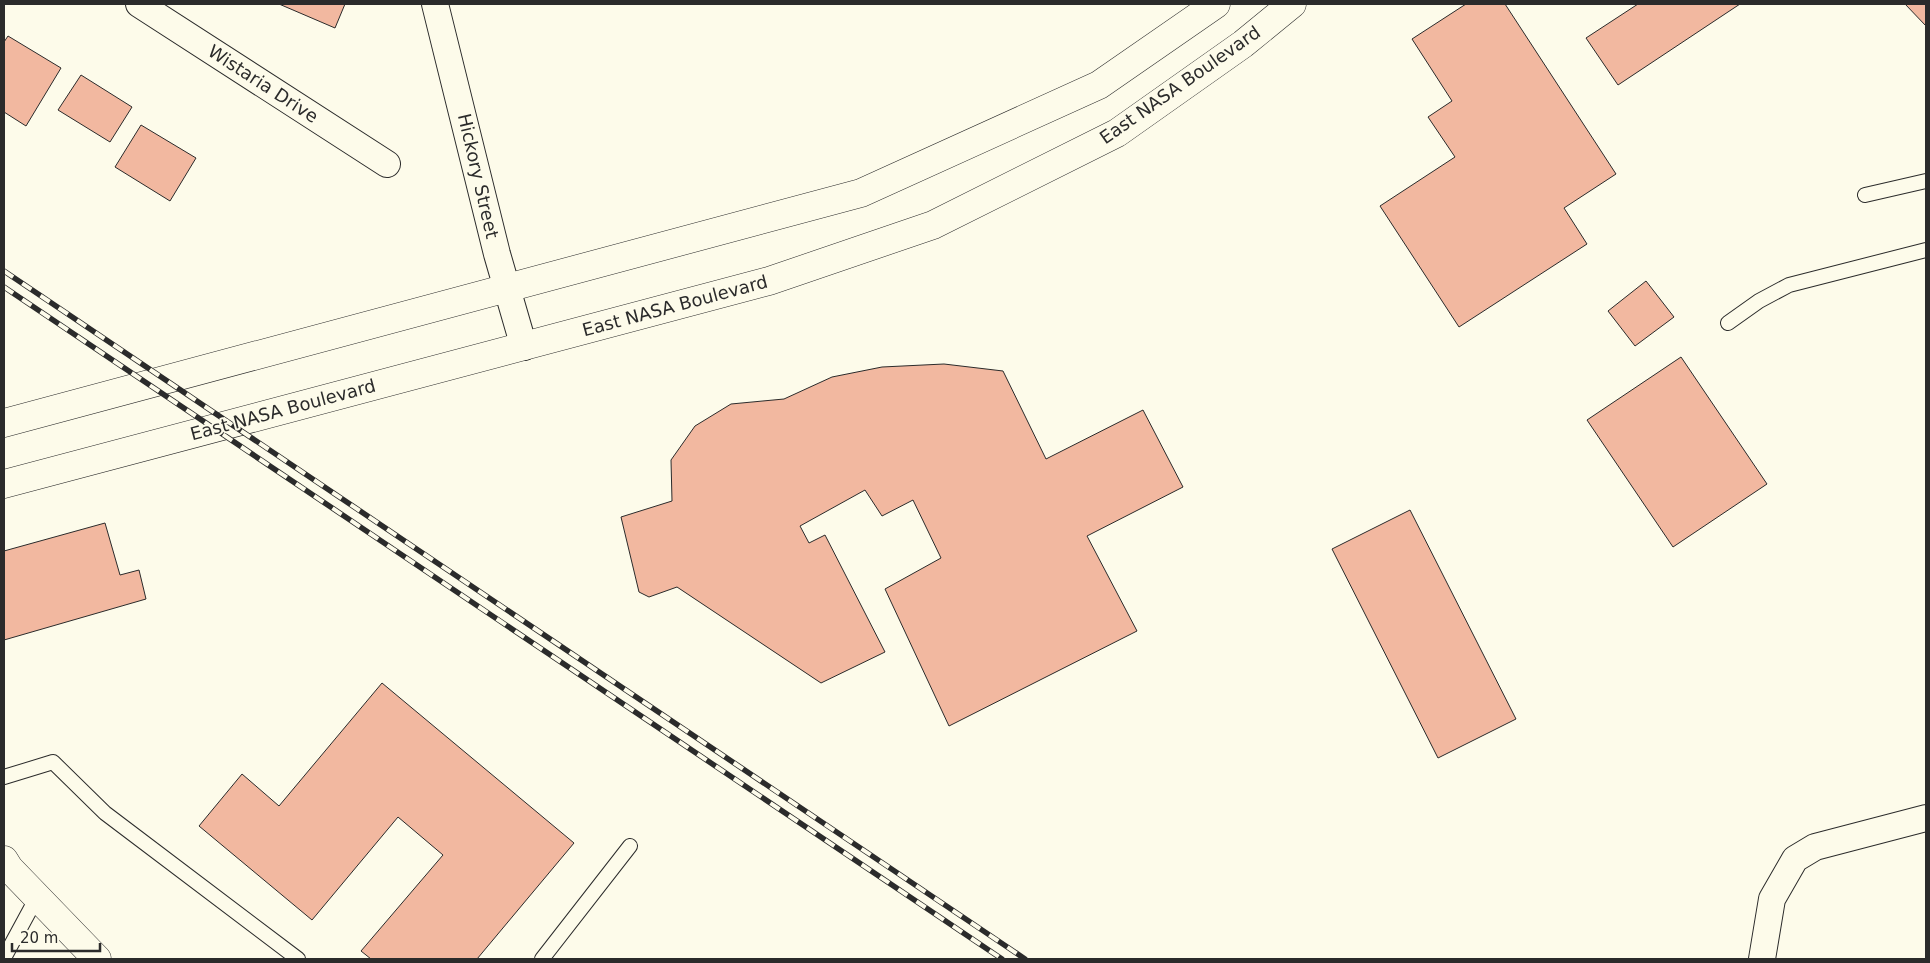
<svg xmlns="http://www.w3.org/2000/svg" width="1930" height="963" viewBox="0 0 1930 963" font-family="'DejaVu Sans',sans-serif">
	<rect width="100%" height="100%" fill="#fdfbea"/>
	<g fill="#f2b8a0" stroke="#2b2b2b">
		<polygon points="279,4 345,4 335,28"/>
		<polygon points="1466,4 1505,4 1616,174 1564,208 1587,244 1459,327 1380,206 1455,157 1428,117 1452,101 1412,39"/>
		<polygon points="1638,4 1740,4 1618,85 1586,38"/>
		<polygon points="1905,4 1926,4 1926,26"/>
		<polygon points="8,36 61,68 26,126 4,112 4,42"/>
		<polygon points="81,75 132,107 110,142 58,110"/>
		<polygon points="141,125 196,158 170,201 115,167"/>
		<polygon points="1646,281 1674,317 1635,346 1608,311"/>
		<polygon points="1681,357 1767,484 1673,547 1587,420"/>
		<polygon points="944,364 1003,371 1046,459 1143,410 1183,487 1087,536 1137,631 949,726 885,589 941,558 913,500 882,516 865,490 800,526 809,543 825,535 885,652 821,683 677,587 649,597 639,592 621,517 672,501 671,460 695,426 731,404 784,399 832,377 882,367"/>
		<polygon points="1410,510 1516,719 1438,758 1332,549"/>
		<polygon points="105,523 120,575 139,570 146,599 4,640 4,551"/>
		<polygon points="382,683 574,843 477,959 371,959 361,951 443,855 398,817 312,920 199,826 242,774 279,806"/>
	</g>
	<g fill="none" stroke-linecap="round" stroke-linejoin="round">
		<defs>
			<g id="lane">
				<polyline points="1865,195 1926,181"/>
				<polyline points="1728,323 1759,301 1789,285 1926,250"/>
				<polyline points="4,777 53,762 105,813 298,959"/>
				<polyline points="4,958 37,897"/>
				<polyline points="542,959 630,846"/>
			</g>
			<g id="street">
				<polyline points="139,4 387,164"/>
				<polyline points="435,4 497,254 524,347"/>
				<polyline points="1762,959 1772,899 1795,859 1815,847 1926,818"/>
			</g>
			<g id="secondary">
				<polyline points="4,423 861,193 1099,85 1216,4"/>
				<polyline points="4,484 769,281 933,225 1117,133 1243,44 1292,4"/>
				<polyline points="4,860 9,868 97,959"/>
			</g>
		</defs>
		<use href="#lane" stroke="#2b2b2b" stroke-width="16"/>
		<use href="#street" stroke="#2b2b2b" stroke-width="28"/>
		<use href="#secondary" stroke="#2b2b2b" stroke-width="29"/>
		<use href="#lane" stroke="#fdfbea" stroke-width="14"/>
		<use href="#street" stroke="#fdfbea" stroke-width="26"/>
		<use href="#secondary" stroke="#fdfbea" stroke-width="28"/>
		<defs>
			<g id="rail">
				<polyline points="4,271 1025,959"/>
				<polyline points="4,287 1002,959"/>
			</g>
		</defs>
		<use href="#rail" stroke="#2b2b2b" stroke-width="5.5"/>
		<use href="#rail" stroke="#fdfbea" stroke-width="4" stroke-dasharray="11" stroke-linecap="butt"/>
	</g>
	<g text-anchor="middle" stroke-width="4" stroke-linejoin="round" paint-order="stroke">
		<g font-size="18" fill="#2b2b2b" stroke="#fdfbea">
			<text transform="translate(263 84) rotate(33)" y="6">Wistaria Drive</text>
			<text transform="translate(1180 85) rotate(-35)" y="6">East NASA Boulevard</text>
			<text transform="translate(478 176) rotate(77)" y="6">Hickory Street</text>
			<text transform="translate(675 306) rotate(-15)" y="6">East NASA Boulevard</text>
			<text transform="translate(283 410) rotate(-15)" y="6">East NASA Boulevard</text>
		</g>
	</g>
	<rect width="1930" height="963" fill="none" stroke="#2b2b2b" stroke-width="10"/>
	<path d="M12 943v8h88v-8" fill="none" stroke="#2b2b2b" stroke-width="2.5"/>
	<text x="20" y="943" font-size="15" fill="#2b2b2b" stroke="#fdfbea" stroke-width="4" paint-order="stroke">20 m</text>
</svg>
